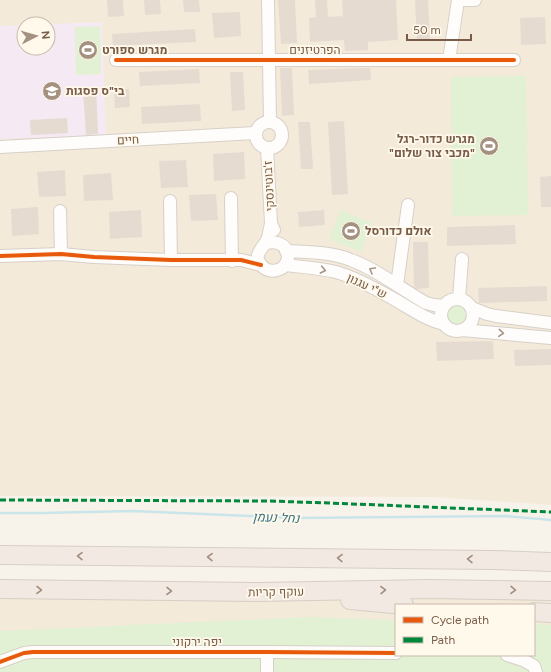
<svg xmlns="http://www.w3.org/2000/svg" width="551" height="672" viewBox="0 0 551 672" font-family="Figtree,Heebo,sans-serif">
	<rect width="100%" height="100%" fill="#f8f3ea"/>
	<g fill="#f4eada" fill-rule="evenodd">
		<path d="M0 0H551V505L434 497 0 496ZM24 24H48V48H24Z"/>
		<path d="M0 595 551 597V672H0ZM396 605H534V655H396Z"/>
	</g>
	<polygon fill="#f5e9f3" points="102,22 106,135 0,139 0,26 24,25 24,48 48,48 48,24"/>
	<g fill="#e2f0d3">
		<polygon points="100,26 101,74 76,75 75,27"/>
		<polygon points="526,76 528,215 452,216 451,77"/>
		<polygon points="341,210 372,223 361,252 329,239"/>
		<circle cx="457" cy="314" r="11"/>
		<polygon points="308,617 396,620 396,655 534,655 534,624 551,625 551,672 0,672 0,631"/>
	</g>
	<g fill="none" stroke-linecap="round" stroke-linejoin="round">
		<polyline stroke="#cae5e9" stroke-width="2.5" points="0,513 42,513 133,511 296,518 506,516 551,520"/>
	</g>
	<g fill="#e5dbd1">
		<polygon points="107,0 123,0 124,16 108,17"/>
		<polygon points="144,0 160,0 161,14 145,15"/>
		<polygon points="183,0 199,0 200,12 184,12"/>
		<polygon points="278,0 295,0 297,43 281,44"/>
		<polygon points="315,0 327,0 328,17 343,16 342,0 396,0 398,40 368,42 368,50 345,51 344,40 310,42 309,18 316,17"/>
		<polygon points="415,0 428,0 430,40 417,41"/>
		<polygon points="240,12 241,36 214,38 212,13"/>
		<polygon points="545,17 546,44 521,45 520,18"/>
		<polygon points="195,29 196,42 113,46 112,34"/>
		<polygon points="280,68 292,68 294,115 282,116"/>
		<polygon points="357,68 370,68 371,80 309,84 308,70"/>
		<polygon points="199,69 200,83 140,86 139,72"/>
		<polygon points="230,72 243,72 245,110 232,111"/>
		<polygon points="96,87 98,134 86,135 83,88"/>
		<polygon points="129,89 130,107 115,108 114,90"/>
		<polygon points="200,104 201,121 142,124 141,107"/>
		<polygon points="67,118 68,133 31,135 30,120"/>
		<polygon points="344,121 348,194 332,195 328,122"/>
		<polygon points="298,122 310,122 313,169 301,169"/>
		<polygon points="244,152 245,179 214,181 213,154"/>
		<polygon points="186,160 188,187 161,188 159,161"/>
		<polygon points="65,170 66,196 39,197 37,172"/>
		<polygon points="111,173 113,200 84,201 83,175"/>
		<polygon points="551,176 551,207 541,207 540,177"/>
		<polygon points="216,194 218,220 191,221 189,195"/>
		<polygon points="38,207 39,234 12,236 11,209"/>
		<polygon points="141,210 142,237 110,239 109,212"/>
		<polygon points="324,210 325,225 299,227 298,212"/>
		<polygon points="515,225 516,244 447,246 447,227"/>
		<polygon points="413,242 428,242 429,288 417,289 414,287"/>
		<polygon points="547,286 547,301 479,303 478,288"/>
		<polygon points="493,341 494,359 437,361 436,342"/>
		<polygon points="551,349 551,365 515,366 514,350"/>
	</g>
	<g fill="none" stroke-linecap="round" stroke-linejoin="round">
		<defs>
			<g id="minor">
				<polyline points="268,0 270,121"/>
				<polyline points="458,0 475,0"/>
				<polyline points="116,60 514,60"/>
				<polyline points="449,60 458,0"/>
				<circle cx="269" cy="135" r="13"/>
				<polyline points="0,147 255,133"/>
				<polyline points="267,148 271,223 274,230"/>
				<polyline points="231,198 232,261"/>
				<polyline points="170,201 171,260"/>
				<polyline points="60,211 61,254"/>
				<path d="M265 244C274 240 287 243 288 256 288 270 270 276 261 265 252 254 264 248 268 238 269 233 270 228 271 223"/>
				<path d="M286 251C308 252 331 252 351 260 378 270 401 289 426 303L434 305 444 306"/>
				<polyline points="0,256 61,254 94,257 171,260 241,260 261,265"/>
				<path d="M285 265C302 267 320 268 336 272 354 277 376 289 392 298 410 308 424 319 444 324"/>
				<polyline points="397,285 408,205"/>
				<polyline points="459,299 462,259"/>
				<circle cx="457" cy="315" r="16"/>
				<polyline points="472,308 487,314 496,316 551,323"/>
				<polyline points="462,330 551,338"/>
				<polyline points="507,655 523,660 534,666 536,672"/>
				<polyline points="0,662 24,653 33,652 267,652 396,653"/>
				<polyline points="267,672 267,652"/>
			</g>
			<g id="highway">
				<polyline points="0,555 492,560 551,562"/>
				<polyline points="0,589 256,592 429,589 551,591"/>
				<polyline points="350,600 404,605"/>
				<polyline points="534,612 551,613"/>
			</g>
		</defs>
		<use href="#minor" stroke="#d7d0c8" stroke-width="14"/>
		<use href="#highway" stroke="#d7cec5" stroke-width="20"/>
		<use href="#minor" stroke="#fefdfc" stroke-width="12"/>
		<use href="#highway" stroke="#f2e9e3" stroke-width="18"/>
		<polyline stroke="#00873e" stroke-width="3" stroke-dasharray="6 3" stroke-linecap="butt" points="0,500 268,501 329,503 551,512"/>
		<defs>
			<g id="cycleway">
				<polyline points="116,60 514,60"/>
				<polyline points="0,256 61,254 94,257 171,260 241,260 261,265"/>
				<polyline points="0,662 24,653 33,652 267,652 396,653"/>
			</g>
		</defs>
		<use href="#cycleway" stroke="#fff9ec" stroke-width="6"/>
		<use href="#cycleway" stroke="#e8590c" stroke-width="4"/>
	</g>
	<defs><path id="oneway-chevron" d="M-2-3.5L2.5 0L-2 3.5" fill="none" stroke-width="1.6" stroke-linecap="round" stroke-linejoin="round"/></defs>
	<g stroke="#a89486">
		<use href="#oneway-chevron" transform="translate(323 270) rotate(11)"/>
		<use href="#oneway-chevron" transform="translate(372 270) rotate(-150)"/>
		<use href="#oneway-chevron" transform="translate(501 333) rotate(5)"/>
	</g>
	<g stroke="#a38d7e">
		<use href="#oneway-chevron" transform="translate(80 556) rotate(-179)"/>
		<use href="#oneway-chevron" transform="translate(210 557) rotate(-179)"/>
		<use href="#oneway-chevron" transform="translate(340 558) rotate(-179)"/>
		<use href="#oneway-chevron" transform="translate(470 559) rotate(-179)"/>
		<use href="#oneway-chevron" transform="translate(39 590) rotate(1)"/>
		<use href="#oneway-chevron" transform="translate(383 590) rotate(-1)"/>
		<use href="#oneway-chevron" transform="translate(513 590) rotate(1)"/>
		<use href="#oneway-chevron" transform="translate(169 591) rotate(1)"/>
	</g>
	<defs>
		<symbol id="stadium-disc" viewBox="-11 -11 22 22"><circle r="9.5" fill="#a59180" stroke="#fff9ec"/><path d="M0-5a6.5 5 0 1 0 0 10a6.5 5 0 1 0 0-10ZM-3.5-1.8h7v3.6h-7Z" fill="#fff"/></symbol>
		<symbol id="school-disc" viewBox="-11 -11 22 22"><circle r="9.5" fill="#a59180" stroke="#fff9ec"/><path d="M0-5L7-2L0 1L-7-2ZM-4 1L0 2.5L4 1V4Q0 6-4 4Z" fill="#fff"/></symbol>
	</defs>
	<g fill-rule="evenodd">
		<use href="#stadium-disc" x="77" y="39" width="22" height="22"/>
		<use href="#school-disc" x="41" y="80" width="22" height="22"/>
		<use href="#stadium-disc" x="478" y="135" width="22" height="22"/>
		<use href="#stadium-disc" x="340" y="220" width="22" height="22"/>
	</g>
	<g text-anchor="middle" stroke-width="3.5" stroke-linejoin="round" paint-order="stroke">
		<g font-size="12" font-weight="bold" fill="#795c47" stroke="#fff9ec" text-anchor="start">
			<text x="102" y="54">מגרש ספורט</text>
			<text x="66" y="95">בי"ס פסגות</text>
			<text x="475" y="143" text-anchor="end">מגרש כדור-רגל<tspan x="475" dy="14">"מכבי צור שלום"</tspan></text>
			<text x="365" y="235">אולם כדורסל</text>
		</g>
		<g font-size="12" fill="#795c47" stroke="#fff9ec">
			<text x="315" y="54">הפרטיזנים</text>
			<text transform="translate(128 140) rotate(-3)" y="4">חיים</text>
			<text transform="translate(269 186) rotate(-93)" y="4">ז'בוטינסקי</text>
			<text transform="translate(367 286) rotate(25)" y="4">ש"י עגנון</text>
			<text transform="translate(276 592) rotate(-1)" y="4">עוקף קריות</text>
			<text x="197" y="646">יפה ירקוני</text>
		</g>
		<g font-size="13" font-style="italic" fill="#3c7687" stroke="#fff9ec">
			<text transform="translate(276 517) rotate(2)" y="5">נחל נעמן</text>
		</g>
	</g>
	<rect x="395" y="604" width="140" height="52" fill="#fff9ec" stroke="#c9baaa"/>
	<rect x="403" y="617" width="20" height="6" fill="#e8590c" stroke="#c9baaa"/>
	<text x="431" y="624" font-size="12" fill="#795c47">Cycle path</text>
	<rect x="403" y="637" width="20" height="6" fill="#00873e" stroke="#c9baaa"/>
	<text x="431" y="644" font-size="12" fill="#795c47">Path</text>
	<g transform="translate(36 36) rotate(84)"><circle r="19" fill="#fff9ec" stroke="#c9baaa"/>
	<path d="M0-3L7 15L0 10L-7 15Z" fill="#a59180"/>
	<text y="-6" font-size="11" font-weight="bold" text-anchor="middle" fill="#795c47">N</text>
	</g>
	<path d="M407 34v6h64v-6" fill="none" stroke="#795c47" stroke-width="2"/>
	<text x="413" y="34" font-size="12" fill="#795c47" stroke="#fff9ec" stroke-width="3" paint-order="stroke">50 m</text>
</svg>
